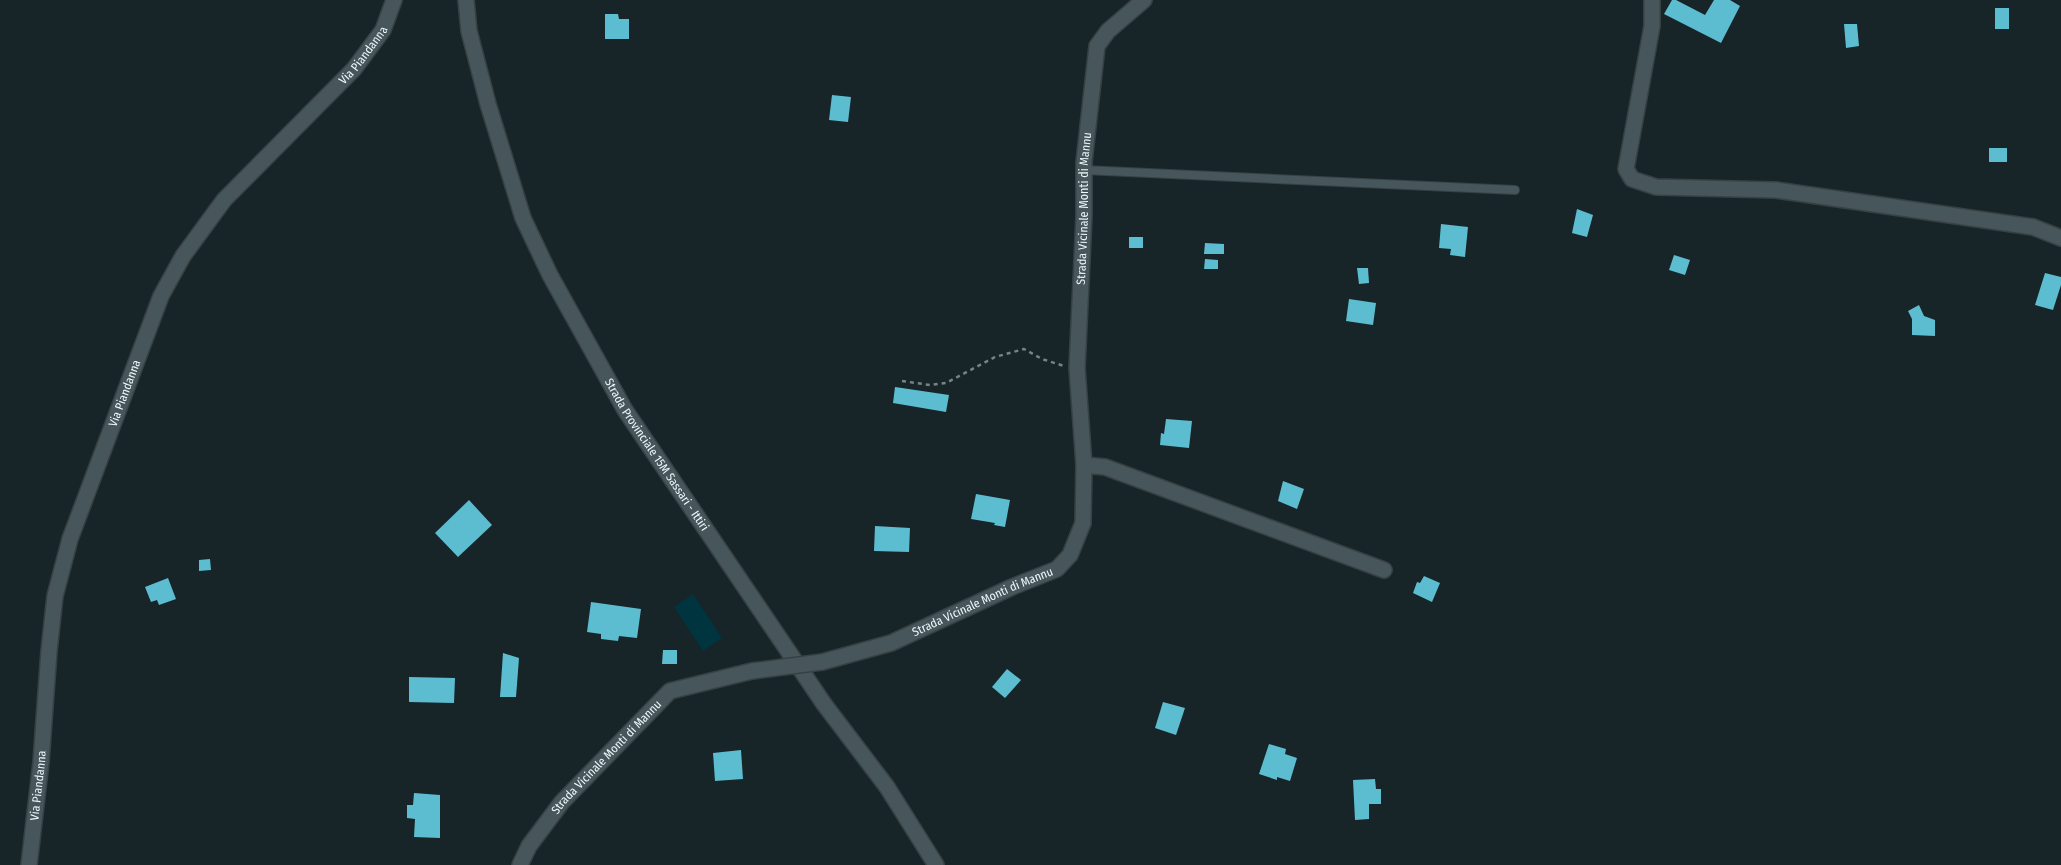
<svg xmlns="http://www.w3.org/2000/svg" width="2061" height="865" viewBox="0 0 2061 865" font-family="'Fira Sans Condensed',sans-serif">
	<rect width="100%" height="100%" fill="#172529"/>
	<polygon fill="#00343e" points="693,594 722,638 703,651 674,607"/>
	<g fill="#5cbdd1">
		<polygon points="1672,0 1676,0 1705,15 1714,0 1730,0 1740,6 1721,43 1664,14"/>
		<rect x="1995" y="8" width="14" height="21"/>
		<polygon points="605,14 618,14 619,19 629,19 629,39 605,39"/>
		<polygon points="1844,24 1857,24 1859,46 1846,48"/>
		<polygon points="832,95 851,97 848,122 829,120"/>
		<rect x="1989" y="148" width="18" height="14"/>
		<polygon points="1577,209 1593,215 1587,237 1572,233"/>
		<polygon points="1441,224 1468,227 1465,257 1450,255 1451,249 1439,248"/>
		<rect x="1129" y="237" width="14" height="11"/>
		<polygon points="1205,243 1224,244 1224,254 1204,254"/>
		<polygon points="1674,255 1690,260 1685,275 1669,270"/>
		<polygon points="1205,259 1218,260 1218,269 1204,269"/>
		<polygon points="1357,268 1368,268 1369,283 1359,284"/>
		<polygon points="2045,273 2061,277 2061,285 2053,310 2035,305"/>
		<polygon points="1349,299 1376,303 1373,325 1346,321"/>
		<polygon points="1919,305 1924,316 1935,320 1935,336 1912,335 1912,319 1908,311"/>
		<polygon points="895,387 949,395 946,412 893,403"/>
		<polygon points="1166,419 1192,421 1189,448 1160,445 1161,433 1164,434"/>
		<polygon points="1283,481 1304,489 1297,509 1278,501"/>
		<polygon points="976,494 1010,500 1005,527 994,525 995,523 971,519"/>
		<polygon points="469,500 492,525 458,557 435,533"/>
		<polygon points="875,526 910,528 909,552 874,551"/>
		<polygon points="210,559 211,570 199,571 199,560"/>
		<polygon points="1424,576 1440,583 1432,602 1413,593 1417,582 1420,583"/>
		<polygon points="168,578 176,599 159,605 157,600 151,602 145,587"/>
		<polygon points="591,602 641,609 637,638 619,636 618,641 601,639 601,634 587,632"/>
		<polygon points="663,650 677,650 677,664 662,664"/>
		<polygon points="503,653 519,658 516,697 500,697"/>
		<polygon points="1007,669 1021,680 1005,698 992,687"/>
		<polygon points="409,677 455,678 454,703 409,702"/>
		<polygon points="1163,702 1185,708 1176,735 1155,728"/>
		<polygon points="1269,744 1286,749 1285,754 1297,758 1290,781 1277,777 1277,780 1259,774"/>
		<polygon points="741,750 743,779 715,781 713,753"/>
		<polygon points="1375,779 1376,789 1381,789 1381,804 1369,804 1369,819 1355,820 1353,780"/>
		<polygon points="414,793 440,795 440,838 414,837 415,819 407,818 407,805 413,805"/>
	</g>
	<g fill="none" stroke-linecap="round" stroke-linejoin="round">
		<defs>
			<polyline id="service" points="1084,170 1515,190"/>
			<g id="minor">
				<polyline points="1652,0 1652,26 1626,169 1632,179 1656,187 1776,190 2033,227 2061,238"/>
				<polyline points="1084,465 1105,467 1384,570"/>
				<path id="s1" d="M822 662 891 643 1012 587 1057 569 1070 555 1083 523 1084 465 1077 368 1084 216V162L1097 46 1108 31 1144 0"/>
				<path id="s2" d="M29 865 41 762 49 651 55 596 70 539 161 296 183 256 224 200 354 69 383 30 394 0"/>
				<path id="s3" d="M520 865 529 846 562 802 670 691 752 671"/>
			</g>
			<g id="secondary">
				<path id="s4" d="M466 0 469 31 488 104 523 218 550 275 625 410 824 704 887 787 936 865"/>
			</g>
		</defs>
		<use href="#service" stroke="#374144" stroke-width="10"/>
		<use href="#minor" stroke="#374144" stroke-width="18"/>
		<use href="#secondary" stroke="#374144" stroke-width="18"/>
		<polyline stroke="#778386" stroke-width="2.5" stroke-dasharray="4 4" stroke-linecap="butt" points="902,381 930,385 946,383 995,357 1024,349 1042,359 1064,366"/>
		<use href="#service" stroke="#47565a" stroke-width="8"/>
		<use href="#minor" stroke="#47565a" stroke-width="15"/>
		<use href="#secondary" stroke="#47565a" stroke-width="15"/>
		<defs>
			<polyline id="minor-bridge" points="752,671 822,662"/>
		</defs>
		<use href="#minor-bridge" stroke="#374144" stroke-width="18" stroke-linecap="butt"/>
		<use href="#minor-bridge" stroke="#47565a" stroke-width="15"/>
	</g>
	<g text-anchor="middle" stroke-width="5" stroke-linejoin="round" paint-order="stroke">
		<g font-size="12" fill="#eef7f9" stroke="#172529">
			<text dy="4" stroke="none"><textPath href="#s2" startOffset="905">Via Piandanna</textPath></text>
			<text dy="4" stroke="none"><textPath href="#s1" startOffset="622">Strada Vicinale Monti di Mannu</textPath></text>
			<text dy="4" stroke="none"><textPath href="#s2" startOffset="485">Via Piandanna</textPath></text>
			<text dy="4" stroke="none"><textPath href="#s4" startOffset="498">Strada Provinciale 15M Sassari - Ittiri</textPath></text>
			<text dy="4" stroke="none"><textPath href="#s1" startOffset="172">Strada Vicinale Monti di Mannu</textPath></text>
			<text dy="4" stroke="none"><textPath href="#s3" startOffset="139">Strada Vicinale Monti di Mannu</textPath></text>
			<text dy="4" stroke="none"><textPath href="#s2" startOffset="80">Via Piandanna</textPath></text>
		</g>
	</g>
</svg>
